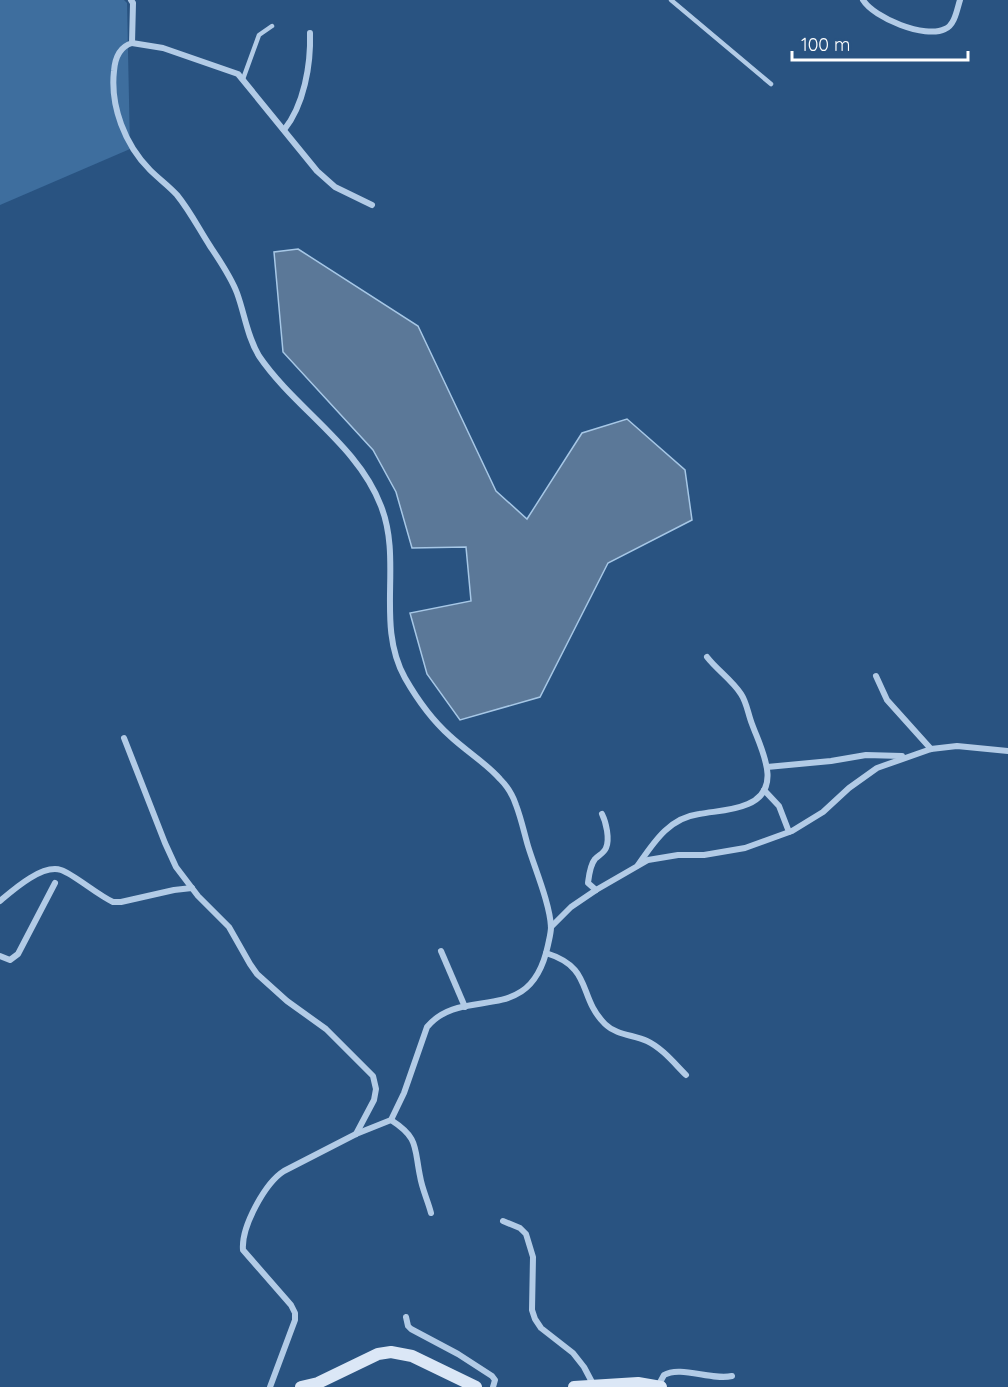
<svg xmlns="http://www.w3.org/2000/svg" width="1008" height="1387" viewBox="0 0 1008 1387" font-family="Quicksand,sans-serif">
	<rect width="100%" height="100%" fill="#295381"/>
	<polygon fill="#3e6e9e" points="0,0 124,0 127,3 130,149 0,205"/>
	<polygon fill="#5b7898" stroke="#a6c7e6" stroke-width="1.5" points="298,249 418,326 496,491 527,519 582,433 627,419 685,470 692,520 608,563 540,697 460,720 427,674 410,613 471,601 466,547 412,548 396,492 373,450 283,352 274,252"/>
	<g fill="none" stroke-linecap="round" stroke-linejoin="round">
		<g stroke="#b2cbe6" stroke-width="4.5">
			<polyline points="671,0 771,84"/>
			<polyline points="243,79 259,35 272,26"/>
		</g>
		<g stroke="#b2cbe6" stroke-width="6">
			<path d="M131 0 133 3 132 43C119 47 115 58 114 71 110 106 125 145 150 170 159 179 169 186 177 195 190 211 199 229 210 246 220 261 231 277 237 293 245 315 247 336 259 356 295 409 358 445 381 506 403 562 375 624 405 678 417 699 432 720 450 736 466 751 486 763 500 779 507 786 513 796 516 805 521 818 524 832 528 846 535 869 550 904 551 927 551 933 549 940 548 945 530 1030 464 983 427 1027L404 1093 391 1120 356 1134 284 1171C265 1183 241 1227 243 1250L291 1305 295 1313V1320L270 1387"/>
			<path d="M863 0C874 18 925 39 945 29 955 25 957 9 960 0"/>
			<polyline points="132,43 163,48 238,74 317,171 335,187 372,205"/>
			<path d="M284 130C304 105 311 65 310 33"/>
			<polyline points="876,676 887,700 931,749"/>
			<polyline points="124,738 165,843 176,867 198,896 229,927 250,964 257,974 287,1001 326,1029 373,1076 376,1089 374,1100 356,1134"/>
			<polyline points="767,767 831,761 866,755 902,756"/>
			<polyline points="764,790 779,806 789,832"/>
			<path d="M638 865C654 842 669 818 699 814 716 811 732 811 748 804 784 789 761 749 752 724 748 714 747 703 741 694 732 680 717 670 707 657"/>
			<path d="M596 890 588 883C589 875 590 865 595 859 599 855 604 853 606 848 610 839 606 822 602 814"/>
			<path d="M0 901C13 890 42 864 61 870 75 875 96 894 113 902H121L174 890 192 888"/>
			<polyline points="551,927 571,907 596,890 648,860 678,855 704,855 745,848 792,831 823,812 849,788 877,768 931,749 957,746 1008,751"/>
			<polyline points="441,951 465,1007"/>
			<path d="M546 953C594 968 577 996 605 1024 616 1035 634 1035 647 1041 662 1048 674 1063 686 1075"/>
			<polyline points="0,956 10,960 18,954 55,883"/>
			<path d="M391 1120C419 1138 414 1147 420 1176 422 1189 428 1201 431 1213"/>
			<polyline points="503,1221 520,1228 526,1234 533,1257 532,1310 535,1319 541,1328 573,1353 584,1367 593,1384"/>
			<polyline points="406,1317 408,1326 411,1329 458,1354 492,1376 495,1380 493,1387"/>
			<path d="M658 1386 664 1375C680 1365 712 1381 732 1376"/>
		</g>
		<g stroke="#dbe7f6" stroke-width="12">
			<polyline points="301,1387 318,1383 378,1354 391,1352 412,1356 476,1387"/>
			<polyline points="574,1387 638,1383 661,1387"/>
		</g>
	</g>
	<path d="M792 51v9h176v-9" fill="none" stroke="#ffffff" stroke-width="3"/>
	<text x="801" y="51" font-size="18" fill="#ffffff" stroke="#295381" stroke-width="4.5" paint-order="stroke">100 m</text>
</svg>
